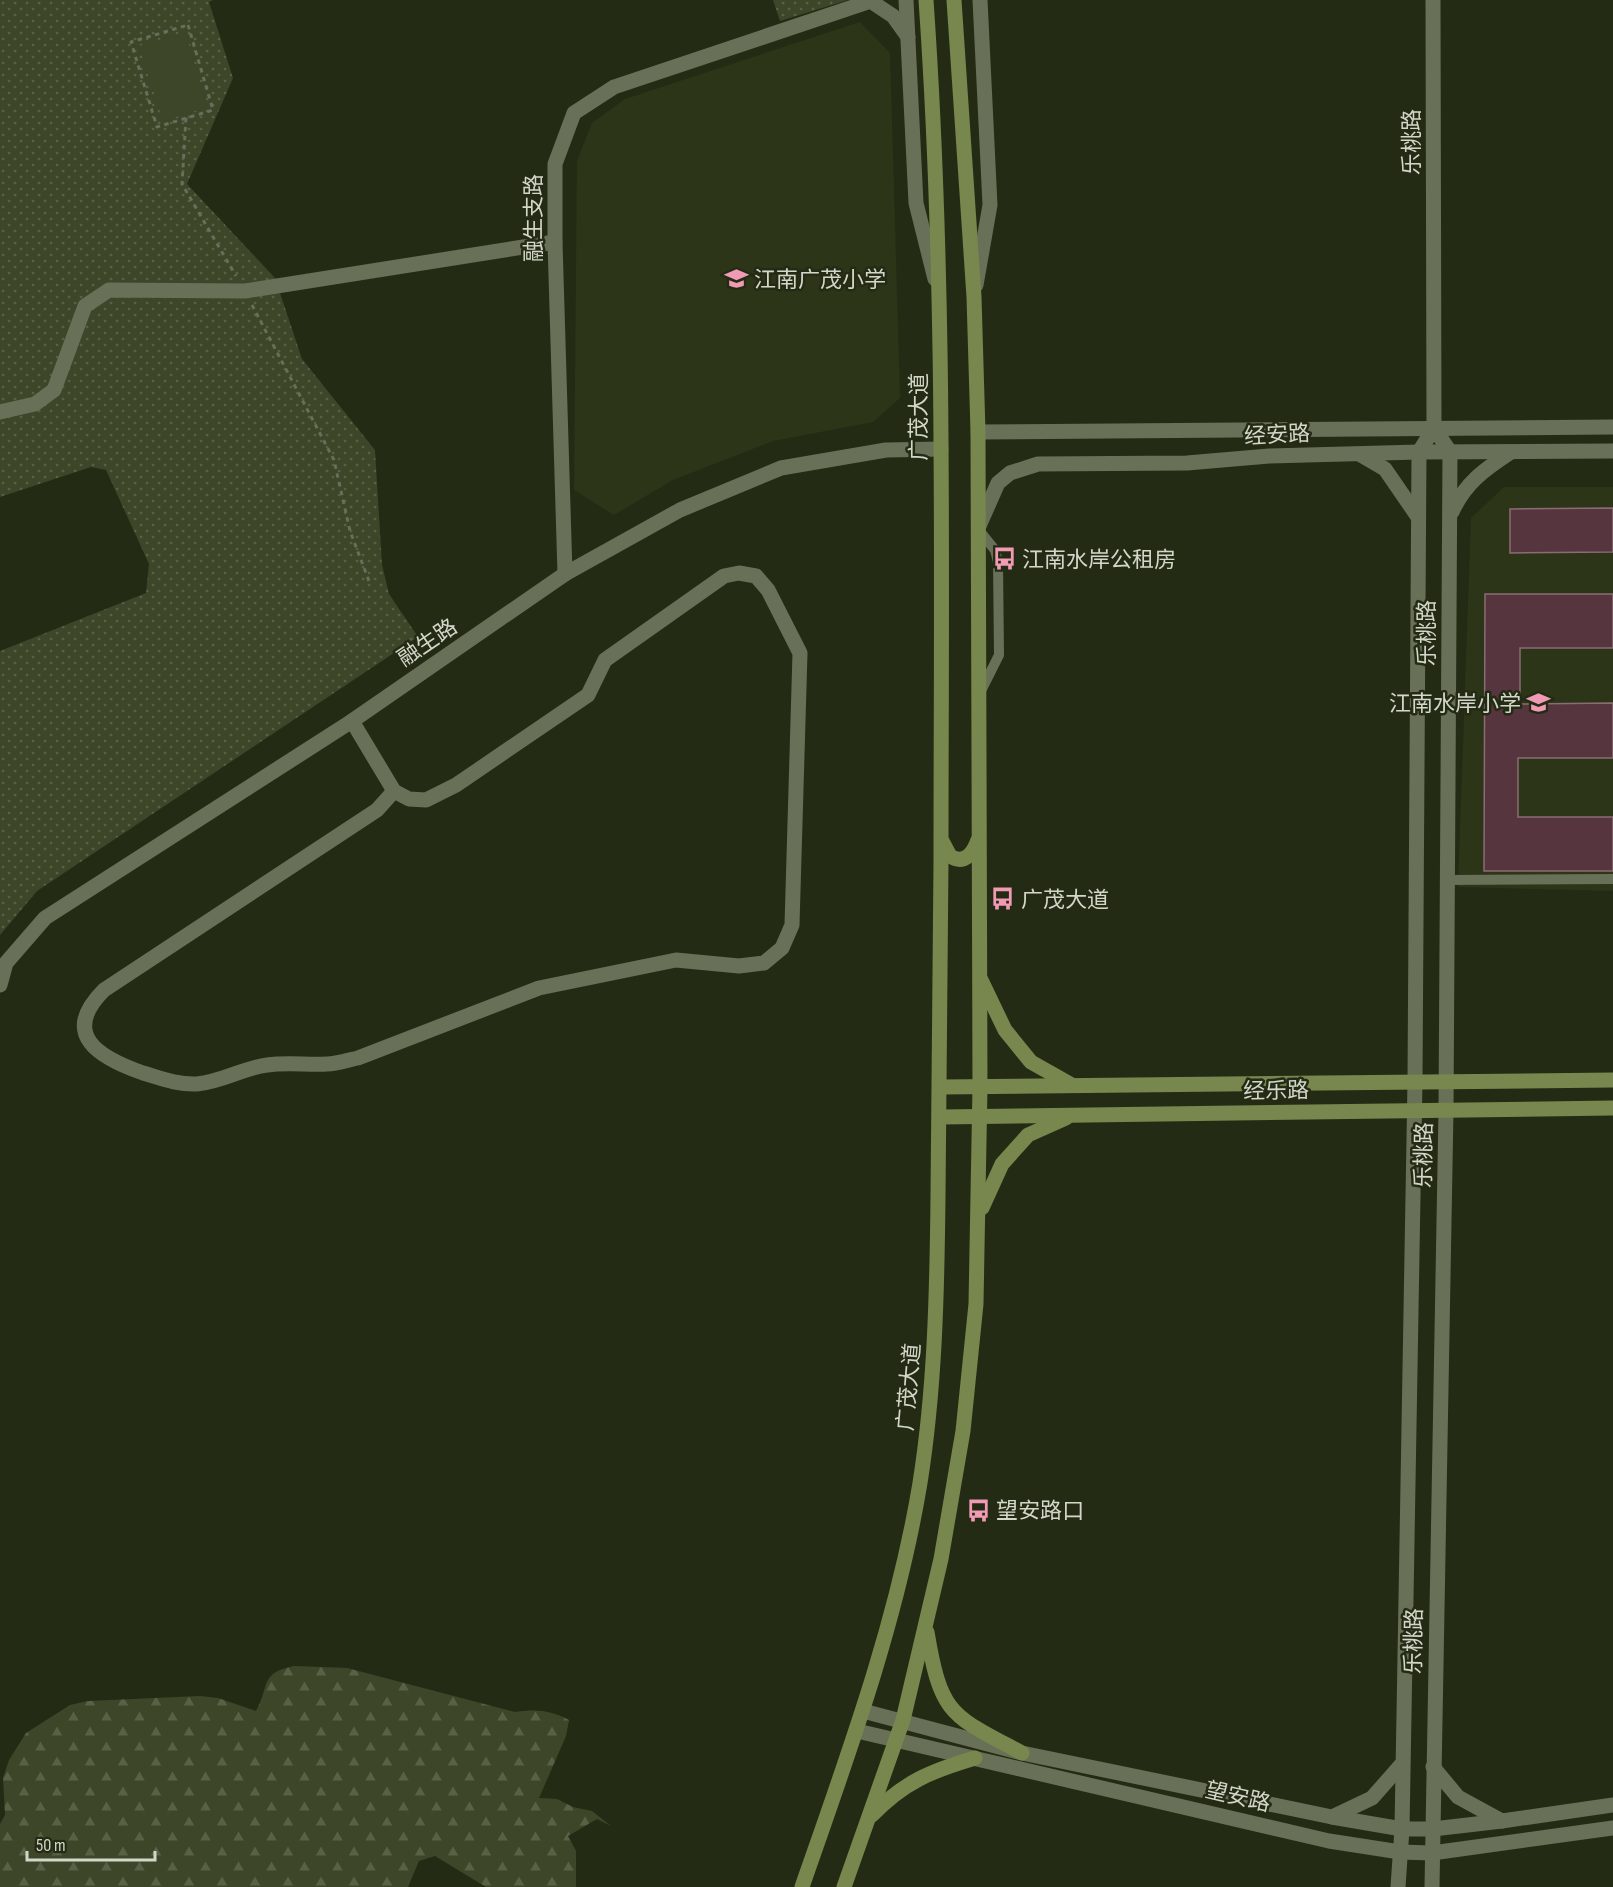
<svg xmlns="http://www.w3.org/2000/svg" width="1613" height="1887" viewBox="0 0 1613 1887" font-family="'Sofia Sans Condensed','Noto Sans SC',sans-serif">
	<defs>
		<pattern id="grass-dots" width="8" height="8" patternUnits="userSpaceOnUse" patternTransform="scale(1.5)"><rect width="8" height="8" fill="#3d4628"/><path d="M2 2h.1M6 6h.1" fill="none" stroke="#586046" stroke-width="1.8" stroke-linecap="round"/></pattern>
		<pattern id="forest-firs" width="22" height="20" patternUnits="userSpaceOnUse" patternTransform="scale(1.5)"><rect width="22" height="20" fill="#3d4628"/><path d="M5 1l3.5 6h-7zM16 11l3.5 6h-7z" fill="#586046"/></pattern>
	</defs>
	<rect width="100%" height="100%" fill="#242b14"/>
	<g fill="#2c3518">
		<polygon points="860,22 890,53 900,398 873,422 773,441 673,480 614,515 574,490 577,161 592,123 625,99"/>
		<polygon points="1504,487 1613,487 1613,891 1458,887 1471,518"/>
	</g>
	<g fill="url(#grass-dots)">
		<polygon points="0,0 213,0 209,2 233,78 187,184 275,278 302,359 375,450 382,565 389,594 418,637 37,891 0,935 0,651 146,593 149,564 106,470 91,467 0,497"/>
		<polygon points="773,0 848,0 780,21"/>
	</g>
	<path fill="url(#forest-firs)" d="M294 1666 347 1668 515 1712C536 1709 550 1710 569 1720L566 1736 539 1798 557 1799 573 1807 592 1811 611 1826 597 1819 568 1836 576 1851V1887H486L435 1856 419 1861 408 1887H0V1824L5 1815 3 1778 9 1760 26 1733 70 1705 88 1701 200 1696 218 1698 256 1711C270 1686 259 1673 294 1666Z"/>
	<polygon fill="#3d4628" points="185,32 208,107 163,121 139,46"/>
	<g fill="#56353f" stroke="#8a6c74" stroke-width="1.5">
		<polygon points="1613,508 1613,552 1510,553 1510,509"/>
		<polygon points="1485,594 1613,594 1613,648 1520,648 1520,704 1613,703 1613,758 1518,758 1518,817 1613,817 1613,871 1484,871"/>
	</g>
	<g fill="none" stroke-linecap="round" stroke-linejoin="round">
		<g stroke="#686e5b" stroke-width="3" stroke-dasharray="4.5 4.5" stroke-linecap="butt">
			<polygon points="188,25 213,110 157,127 131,42"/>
			<polyline points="186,118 182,184 236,276"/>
			<polyline points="252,305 334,460 350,531 369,581"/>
		</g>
		<g stroke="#687057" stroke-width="10">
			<polyline points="978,529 995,550 998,562 999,655 980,693"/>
			<polyline points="1447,880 1613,879"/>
		</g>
		<polyline stroke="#687057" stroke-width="15" points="0,412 35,404 54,390 85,306 109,290 245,291 555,242"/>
		<path stroke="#687057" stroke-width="15" d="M352 721 394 791 409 799 426 800 456 785 588 695 605 660 724 576 739 573 756 576 768 590 800 653 792 925 782 948 764 963 739 966 676 960 539 988 358 1058C348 1060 337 1064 327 1064 307 1065 287 1062 267 1065 243 1068 221 1082 197 1084 178 1085 160 1078 143 1073 100 1058 59 1035 104 990L377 810 394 791"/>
		<g stroke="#687057" stroke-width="15">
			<polyline points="906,0 916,203 935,279"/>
			<polyline points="872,2 893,16 908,37"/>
			<polyline points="976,285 990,205 980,0"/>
			<polyline points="978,432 1613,427"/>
			<polyline points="1361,455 1385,469 1418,517"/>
			<path d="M1452 512C1465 483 1485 469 1511 452"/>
			<polyline points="979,526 998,483 1010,473 1038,464 1187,463 1269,456 1419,452 1613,451"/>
			<polyline points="565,574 555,242 555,164 574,113 614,87 874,0"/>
			<polyline points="0,985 6,963 45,918 352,721 565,574 680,510 781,468 886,450 941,449"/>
			<polyline points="863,1711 1022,1753 1332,1817 1402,1829 1433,1829 1502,1821 1613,1805"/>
			<polyline points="857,1731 1329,1841 1400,1852 1432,1853 1613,1828"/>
			<polyline points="1433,1767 1458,1797 1502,1821"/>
			<polyline points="1332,1817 1372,1798 1401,1765"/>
			<polyline points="1398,1887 1402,1829 1415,1081 1419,452 1434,428 1433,0"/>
			<polyline points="1432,1887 1446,1111 1450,452 1434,428"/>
		</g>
		<g stroke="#77874d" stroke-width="15">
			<path d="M942 841 950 856C964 865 973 854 978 840"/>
			<polyline points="981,980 1005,1030 1031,1062 1070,1084"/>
			<polyline points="940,1087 1613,1080"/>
			<polyline points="940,1117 1613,1108"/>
			<polyline points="982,1208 1002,1164 1028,1135 1066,1118"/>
			<path d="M927 1632C941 1716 951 1715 1022 1753"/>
			<path d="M872 1815C904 1782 931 1771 975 1758"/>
			<path d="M802 1887C848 1755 897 1622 920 1483 935 1388 937 1292 938 1197 940 1085 940 973 941 862 941 575 946 286 926 0"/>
			<polyline points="844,1887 903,1720 941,1559 963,1431 976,1304 980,1086 978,432 974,297 954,0"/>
		</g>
	</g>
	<defs>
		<symbol id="school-bare" viewBox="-9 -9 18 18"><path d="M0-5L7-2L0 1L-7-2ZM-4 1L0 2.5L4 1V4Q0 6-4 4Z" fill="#f09ab4" stroke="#242b14" stroke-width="2.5" paint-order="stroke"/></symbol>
		<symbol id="bus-bare" viewBox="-9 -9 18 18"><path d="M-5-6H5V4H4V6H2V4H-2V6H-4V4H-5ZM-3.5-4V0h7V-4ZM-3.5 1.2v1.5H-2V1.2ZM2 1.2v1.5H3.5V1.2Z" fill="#f09ab4" stroke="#242b14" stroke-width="2.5" paint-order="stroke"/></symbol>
	</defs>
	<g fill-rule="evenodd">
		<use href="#school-bare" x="720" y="262" width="33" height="33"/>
		<use href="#bus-bare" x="988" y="542" width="33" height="33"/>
		<use href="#school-bare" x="1522" y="686" width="33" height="33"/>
		<use href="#bus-bare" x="986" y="882" width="33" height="33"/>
		<use href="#bus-bare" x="962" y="1494" width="33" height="33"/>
	</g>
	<g text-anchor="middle" stroke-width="5" stroke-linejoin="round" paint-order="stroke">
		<g font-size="22" fill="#d2d7c9" stroke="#242b14">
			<text transform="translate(1411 142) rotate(-90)" y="8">乐桃路</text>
			<text transform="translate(533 218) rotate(-90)" y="8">融生支路</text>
			<text transform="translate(918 417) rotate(-90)" y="8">广茂大道</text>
			<text transform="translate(1277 434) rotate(-3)" y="8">经安路</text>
			<text transform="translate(1426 633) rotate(-90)" y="8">乐桃路</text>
			<text transform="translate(427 642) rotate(-34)" y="8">融生路</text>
			<text transform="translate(1276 1090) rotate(-1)" y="8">经乐路</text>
			<text transform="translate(1423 1155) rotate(-89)" y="8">乐桃路</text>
			<text transform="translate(908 1387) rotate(-85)" y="8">广茂大道</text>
			<text transform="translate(1413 1641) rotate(-89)" y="8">乐桃路</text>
			<text transform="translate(1238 1796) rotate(13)" y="8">望安路</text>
		</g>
		<g font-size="22" fill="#d2d7c9" stroke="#242b14" text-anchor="start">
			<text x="754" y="287">江南广茂小学</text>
			<text x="1022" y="567">江南水岸公租房</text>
			<text x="1521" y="711" text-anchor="end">江南水岸小学</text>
			<text x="1021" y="907">广茂大道</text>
			<text x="996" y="1518">望安路口</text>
		</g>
	</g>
	<path d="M27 1851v9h128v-9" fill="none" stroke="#d2d7c9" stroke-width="3"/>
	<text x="36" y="1851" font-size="18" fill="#d2d7c9" stroke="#242b14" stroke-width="4.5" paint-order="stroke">50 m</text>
</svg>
